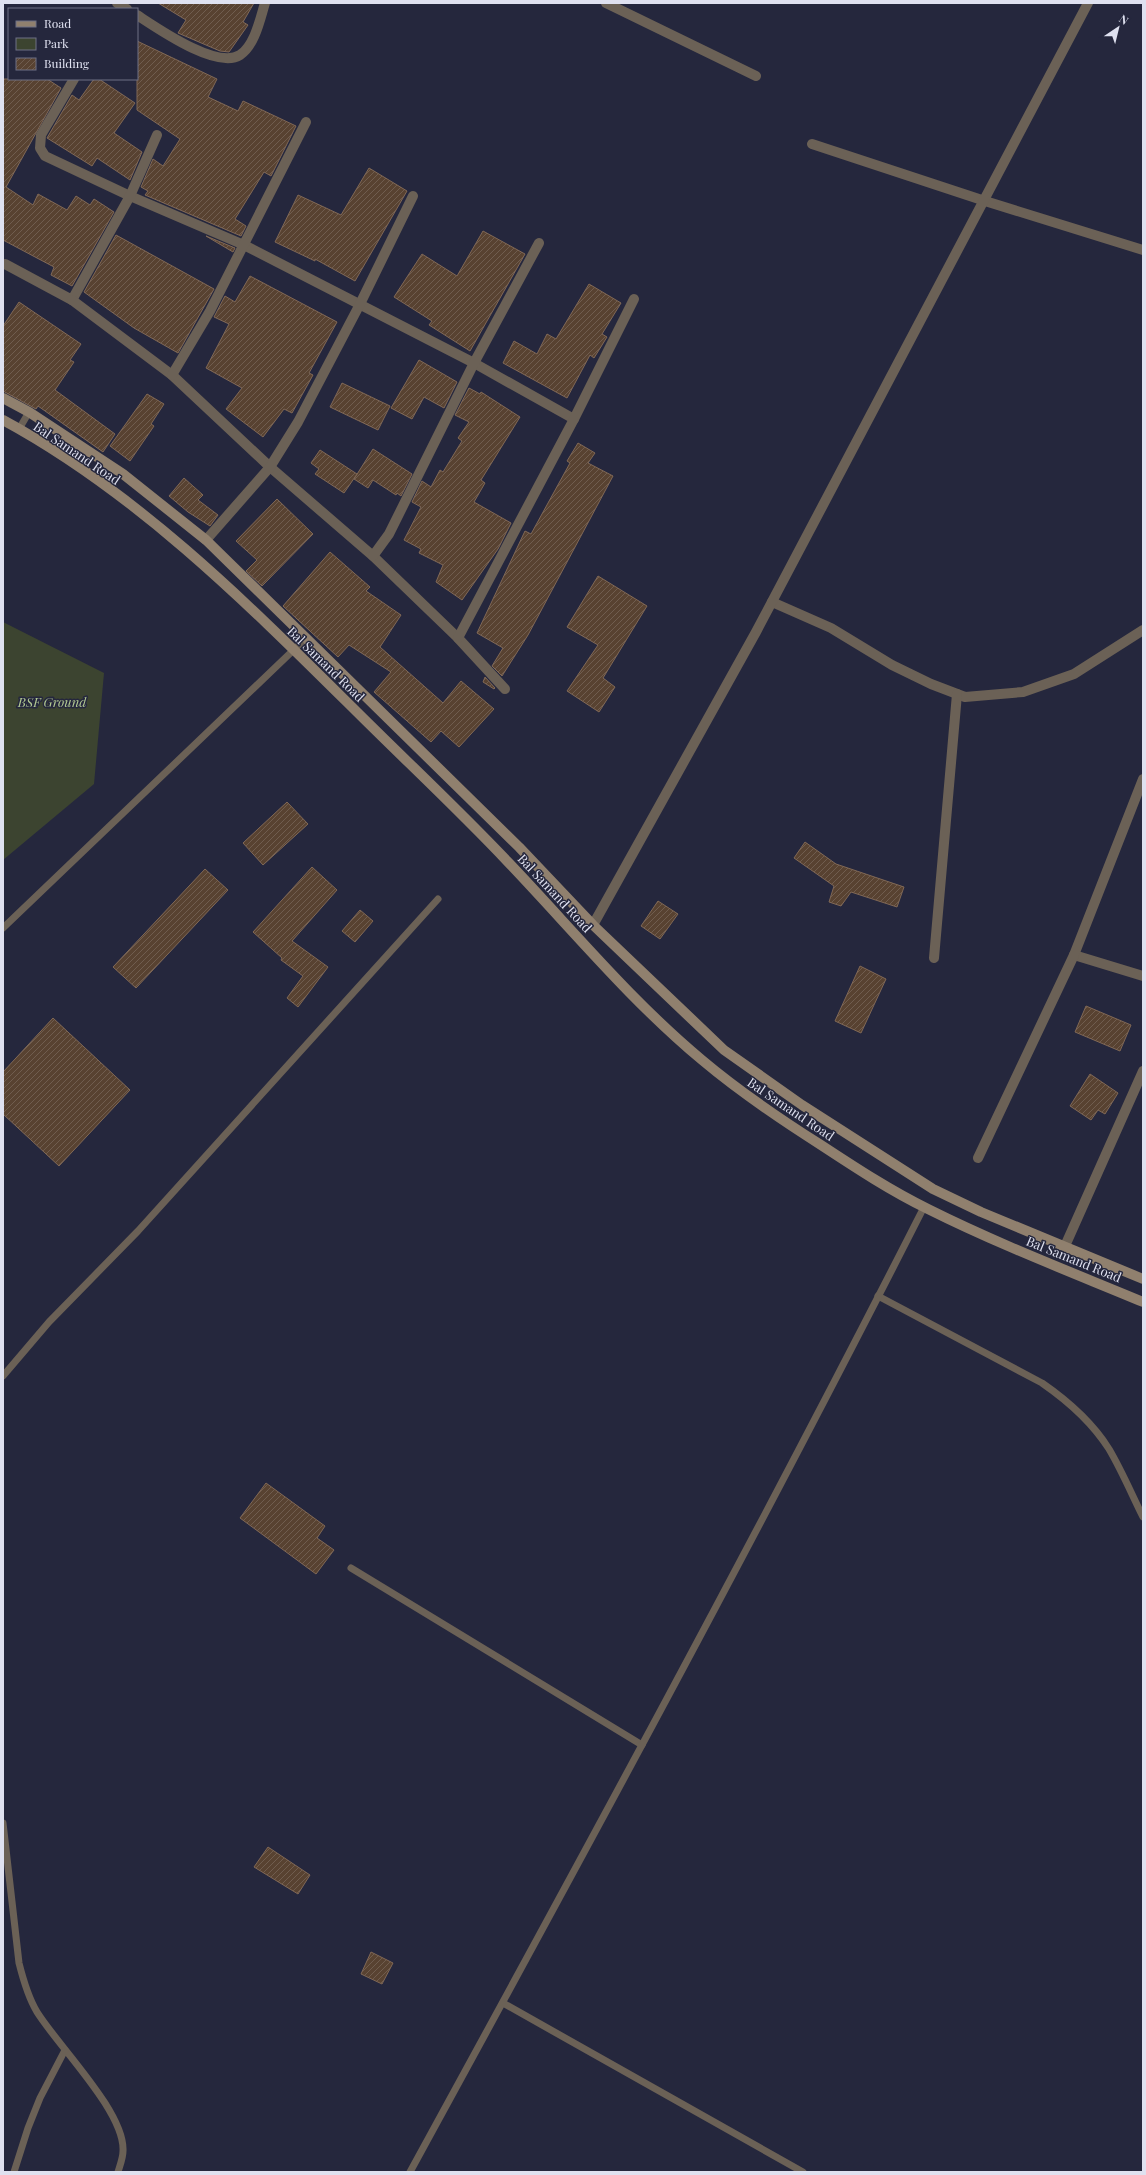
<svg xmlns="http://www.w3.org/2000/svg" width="1146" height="2175" viewBox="0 0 1146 2175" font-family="'Playfair Display',serif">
	<defs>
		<pattern id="building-hatch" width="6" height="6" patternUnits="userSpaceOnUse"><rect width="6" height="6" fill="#584231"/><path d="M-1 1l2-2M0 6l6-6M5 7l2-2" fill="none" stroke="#705d4f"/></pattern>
	</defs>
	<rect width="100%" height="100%" fill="#25273d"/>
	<polygon fill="#3c4430" points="3,622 104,673 94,784 3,860"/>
	<g fill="url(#building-hatch)" stroke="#806856">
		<polygon points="158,3 254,3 243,22 248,25 229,52 220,51 178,33 186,20"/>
		<polygon points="137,41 217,79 208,97 238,111 243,101 296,126 271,176 264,172 235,219 246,226 241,236 145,195 148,191 141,187 153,159 163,166 180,139 137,110"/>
		<polygon points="3,79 47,79 61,88 6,187 33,205 38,194 67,210 76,196 90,205 94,199 114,212 72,286 51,275 54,267 3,240"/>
		<polygon points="94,79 99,79 135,103 114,133 142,152 130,180 97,158 92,166 47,138 72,95 79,100"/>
		<polygon points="369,168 407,191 355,281 315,259 315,261 275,242 298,195 341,215"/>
		<polygon points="483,231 525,254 470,351 429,325 432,321 394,297 422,254 457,276"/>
		<polygon points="116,235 214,289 178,353 134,328 84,292"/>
		<polygon points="206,236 235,248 233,252"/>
		<polygon points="250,276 337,322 309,373 313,375 292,413 284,409 263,437 226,409 242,388 206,368 229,324 214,317 225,296 235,302"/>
		<polygon points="589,284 621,303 602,334 607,337 594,358 590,355 567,398 503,363 514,341 537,354 547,334 556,339"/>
		<polygon points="19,302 81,344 70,360 74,362 55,390 115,434 103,452 38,406 36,409 3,391 3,326"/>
		<polygon points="419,360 457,382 444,408 424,397 412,419 391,408"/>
		<polygon points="342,383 390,406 378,430 330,407"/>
		<polygon points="469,388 480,394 481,392 520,417 481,480 485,483 474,502 511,523 498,549 462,600 436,582 443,565 419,553 421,549 404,540 421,507 412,502 422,481 431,487 440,470 443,472 462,441 458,438 469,422 455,415"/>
		<polygon points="147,394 164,404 151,424 154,426 130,461 110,446"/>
		<polygon points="578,443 595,453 588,463 613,476 528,635 502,676 492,666 503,648 477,633 525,531 531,534 570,463 567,461"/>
		<polygon points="373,449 412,474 401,496 397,493 396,495 373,480 368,488 354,479"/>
		<polygon points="320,450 357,474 344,493 315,474 319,469 311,463"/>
		<polygon points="184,478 203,495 198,500 218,515 210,526 188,512 169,496"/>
		<polygon points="277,499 313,534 262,586 246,571 257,560 236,541"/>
		<polygon points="330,552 370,587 366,591 401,615 380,647 443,703 461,681 494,709 459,747 441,731 431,742 374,692 391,672 349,645 338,657 283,606"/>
		<polygon points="598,576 647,606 603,678 615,687 599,712 567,691 598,645 567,627"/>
		<polygon points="485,677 495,688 494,689 483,682"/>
		<polygon points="287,802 308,824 263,865 243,843"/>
		<polygon points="805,842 836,864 904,887 897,907 851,892 841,906 829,902 834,886 794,858"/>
		<polygon points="312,867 337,890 292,941 328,967 298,1007 287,998 303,976 281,960 282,958 253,932"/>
		<polygon points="205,869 228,890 136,988 113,967"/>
		<polygon points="658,901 678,914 660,939 641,926"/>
		<polygon points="360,910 373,921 355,942 342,931"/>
		<polygon points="860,966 886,979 861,1033 835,1021"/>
		<polygon points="1086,1006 1131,1025 1120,1051 1075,1032"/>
		<polygon points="53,1018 130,1090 59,1166 3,1114 3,1072"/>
		<polygon points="1090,1074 1118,1093 1105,1114 1098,1110 1091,1120 1070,1106"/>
		<polygon points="266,1483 325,1526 317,1538 334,1550 316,1574 240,1518"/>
		<polygon points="268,1847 310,1875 298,1894 254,1867"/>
		<polygon points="371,1952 393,1963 382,1984 361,1974"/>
	</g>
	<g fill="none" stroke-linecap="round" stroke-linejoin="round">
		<g stroke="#6b6156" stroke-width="7">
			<polyline points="19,429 29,412"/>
			<polyline points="3,928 305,639"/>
			<path d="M878 1296 1042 1383C1068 1401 1092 1422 1109 1449 1122 1471 1132 1495 1143 1517"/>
			<polyline points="3,1376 49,1322 138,1231 438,899"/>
			<polyline points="351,1568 642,1745"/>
			<path d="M3 1823 19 1963C23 1979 28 1997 37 2012 58 2046 125 2112 123 2151 123 2158 120 2165 118 2172"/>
			<polyline points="503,2003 803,2172"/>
			<polyline points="14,2172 28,2128 40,2098 65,2050"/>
			<path d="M410 2172C585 1852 759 1532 924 1207"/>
		</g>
		<g stroke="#6b6156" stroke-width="10">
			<polyline points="117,3 127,9"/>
			<polyline points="606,3 756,76"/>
			<path d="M137 15C157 28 217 70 240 55 255 45 260 19 265 3"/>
			<polyline points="74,79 41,135 40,148 45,156 130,196 244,245 474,363 574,419"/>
			<polyline points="812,144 985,201 1143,250"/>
			<polyline points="5,264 72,300 130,196 157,135"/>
			<polyline points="72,300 172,375 270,467 373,556 458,638 505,689"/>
			<polyline points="172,375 210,311 306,122"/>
			<polyline points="206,540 270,467 298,422 360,304 413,196"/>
			<polyline points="373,556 389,534 474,363 539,243"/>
			<polyline points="772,602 831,628 892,665 931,684 965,697 1023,692 1074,674 1143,630"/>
			<polyline points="458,638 574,419 634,299"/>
			<polyline points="593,925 756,632 1088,3"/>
			<polyline points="1074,955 1143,976"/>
			<polyline points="934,958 957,694"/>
			<polyline points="978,1158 1074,955 1143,779"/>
			<polyline points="1065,1246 1143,1071"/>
		</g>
		<g stroke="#90806e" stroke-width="10">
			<polyline points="3,398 29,412 123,474 206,540 519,847 593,925 724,1050 802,1105 933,1189 981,1212 1143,1279"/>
			<path d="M3 420C136 492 246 602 352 707 404 759 458 809 508 862 572 929 631 1001 702 1060 740 1092 780 1119 821 1145 856 1168 891 1191 928 1209 998 1244 1071 1272 1143 1302"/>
		</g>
	</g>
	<g text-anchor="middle" stroke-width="3" stroke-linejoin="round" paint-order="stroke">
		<g font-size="13" fill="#dfe1f0" stroke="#25273d">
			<text transform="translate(77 453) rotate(34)" y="5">Bal Samand Road</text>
			<text transform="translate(326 664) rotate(44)" y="5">Bal Samand Road</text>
			<text transform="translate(555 893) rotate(47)" y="5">Bal Samand Road</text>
			<text transform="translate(791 1109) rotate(34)" y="5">Bal Samand Road</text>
			<text transform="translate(1074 1259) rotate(22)" y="5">Bal Samand Road</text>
		</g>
		<g font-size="13" font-style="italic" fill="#b3ca93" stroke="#25273d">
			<text x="52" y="707">BSF Ground</text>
		</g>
	</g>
	<rect width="1146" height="2175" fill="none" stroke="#dfe1f0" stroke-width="8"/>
	<rect x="8" y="8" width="130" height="72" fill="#25273d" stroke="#6f7185"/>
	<rect x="16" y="21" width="20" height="6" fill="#90806e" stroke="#6f7185"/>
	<text x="44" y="28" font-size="12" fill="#dfe1f0">Road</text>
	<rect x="16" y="38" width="20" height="12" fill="#3c4430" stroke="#6f7185"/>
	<text x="44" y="48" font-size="12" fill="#dfe1f0">Park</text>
	<rect x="16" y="58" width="20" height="12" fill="url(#building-hatch)" stroke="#6f7185"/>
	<text x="44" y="68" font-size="12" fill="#dfe1f0">Building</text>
	<g transform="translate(1118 28) rotate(35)" stroke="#25273d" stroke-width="3" paint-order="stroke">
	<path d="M0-3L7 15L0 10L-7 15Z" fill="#dfe1f0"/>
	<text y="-6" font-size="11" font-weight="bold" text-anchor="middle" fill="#dfe1f0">N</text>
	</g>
</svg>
